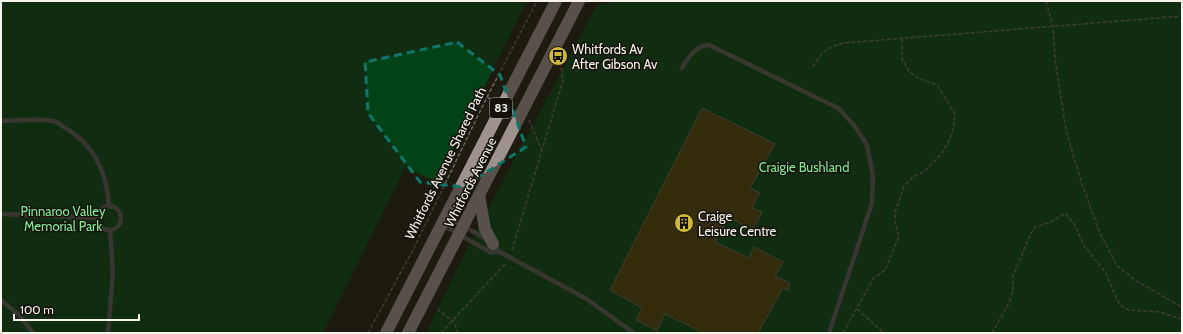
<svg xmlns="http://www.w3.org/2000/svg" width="1183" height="334" viewBox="0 0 1183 334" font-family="Cabin,sans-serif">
	<rect width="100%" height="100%" fill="#1e1c11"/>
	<g fill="#014316">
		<polygon points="1,1 527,1 437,182 405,168 323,333 1,333"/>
		<polygon points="625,1 1182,1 1182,333 426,333 473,237 597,5"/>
	</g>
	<polygon fill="#504409" stroke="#656357" points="702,108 775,144 750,188 760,193 752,208 762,212 753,230 728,217 715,242 749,258 754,247 783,262 775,276 790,283 788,290 783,288 758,333 704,333 665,314 657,331 636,320 642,308 610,290"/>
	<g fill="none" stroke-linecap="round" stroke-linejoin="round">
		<g stroke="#66645b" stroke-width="1.5" stroke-dasharray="4 2" stroke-linecap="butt">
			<polyline points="1046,1 1053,27 1055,59 1066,130 1081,181 1099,231 1117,266 1138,282 1182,307"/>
			<path d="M813 67C822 52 826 47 844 43L1182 16"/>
			<polyline points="487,97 494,101"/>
			<polyline points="529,120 542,151"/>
			<polyline points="512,250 563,80 561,66 562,56"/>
			<polyline points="437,309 455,323 457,333"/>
			<polyline points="857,309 884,333"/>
			<polyline points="368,333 414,248 487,97 537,1"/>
			<polyline points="441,333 506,263"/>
			<polyline points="843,333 873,279 885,270 899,237 895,222 895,212 904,186 913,177 925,171 942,153 949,141 954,127 955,114 937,85 918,78 909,71 902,59 902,38"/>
			<polyline points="992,333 1009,303 1013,291 1013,276 1031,233 1035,227 1051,222 1065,213 1074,224 1085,247 1106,273 1118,302 1123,307 1129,310 1159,312 1182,319"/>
		</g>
		<g stroke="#5c5654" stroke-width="4.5">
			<path d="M682 68C689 57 695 46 709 45L838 108 854 125 867 145 873 176 872 203 829 333"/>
			<path d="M1 121C18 121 36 118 53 121 58 122 62 126 67 129 95 146 107 174 109 206"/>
			<circle cx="109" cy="218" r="12"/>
			<polyline points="1,214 97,218"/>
			<polyline points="446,216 488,240"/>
			<polyline points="443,225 490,252 500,252"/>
			<polyline points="494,244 500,252 585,298 634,333"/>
			<polyline points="1,300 20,316 33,333"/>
			<polyline points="108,333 113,272 110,230"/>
		</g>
		<g stroke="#9e928e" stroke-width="12">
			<polyline points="479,195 485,229 493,244"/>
			<polyline points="386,333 556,1"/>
			<polyline points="408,333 579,1"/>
		</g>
	</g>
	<path d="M0 0H1183V334H0ZM457 42 500 75 526 147 463 187 420 182 368 113 365 62Z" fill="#1e1c11" fill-opacity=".55" fill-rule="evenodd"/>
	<path fill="none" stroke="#0f766e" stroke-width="3" stroke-dasharray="8 5" stroke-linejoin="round" d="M457 42 500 75 526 147 463 187 420 182 368 113 365 62Z"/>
	<defs>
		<symbol id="bus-disc" viewBox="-11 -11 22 22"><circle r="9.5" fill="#d0b837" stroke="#151209"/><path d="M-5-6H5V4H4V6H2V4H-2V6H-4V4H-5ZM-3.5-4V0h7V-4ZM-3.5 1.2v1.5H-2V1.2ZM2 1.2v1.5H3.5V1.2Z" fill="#111"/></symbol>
		<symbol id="building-disc" viewBox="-11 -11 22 22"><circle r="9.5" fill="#d0b837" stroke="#151209"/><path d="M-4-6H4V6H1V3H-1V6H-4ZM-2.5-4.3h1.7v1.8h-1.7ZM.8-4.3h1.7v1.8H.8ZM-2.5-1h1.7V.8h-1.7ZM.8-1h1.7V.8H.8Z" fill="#111"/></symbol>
	</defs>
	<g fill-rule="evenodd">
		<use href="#bus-disc" x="547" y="45" width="22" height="22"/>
		<use href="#building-disc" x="673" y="212" width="22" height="22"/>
	</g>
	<g text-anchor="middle" stroke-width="3" stroke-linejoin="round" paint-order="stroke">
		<rect fill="#151209" stroke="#b2b0a9" stroke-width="1" x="490" y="98" width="22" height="20" rx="3"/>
		<g font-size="12" font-weight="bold" fill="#f6f4ed">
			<text x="501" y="112">83</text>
		</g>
		<g font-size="13" fill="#f6f4ed" stroke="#151209" text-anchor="start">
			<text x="572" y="54">Whitfords Av<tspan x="572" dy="15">After Gibson Av</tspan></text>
			<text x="698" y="221">Craige<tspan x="698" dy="15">Leisure Centre</tspan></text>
		</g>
		<g font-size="13" fill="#f6f4ed" stroke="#151209">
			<text transform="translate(445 163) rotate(-64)" y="5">Whitfords Avenue Shared Path</text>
			<text transform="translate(470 182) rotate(-63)" y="5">Whitfords Avenue</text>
		</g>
		<g font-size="13" fill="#83eb94" stroke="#151209">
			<text x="804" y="172">Craigie Bushland</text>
			<text x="63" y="216">Pinnaroo Valley<tspan x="63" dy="15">Memorial Park</tspan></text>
		</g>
	</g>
	<rect width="1183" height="334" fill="none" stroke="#f6f4ed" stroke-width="4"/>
	<path d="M14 314v6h125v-6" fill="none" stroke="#f6f4ed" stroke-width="2"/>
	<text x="20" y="314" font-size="12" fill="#f6f4ed" stroke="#151209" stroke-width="3" paint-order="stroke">100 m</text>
</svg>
